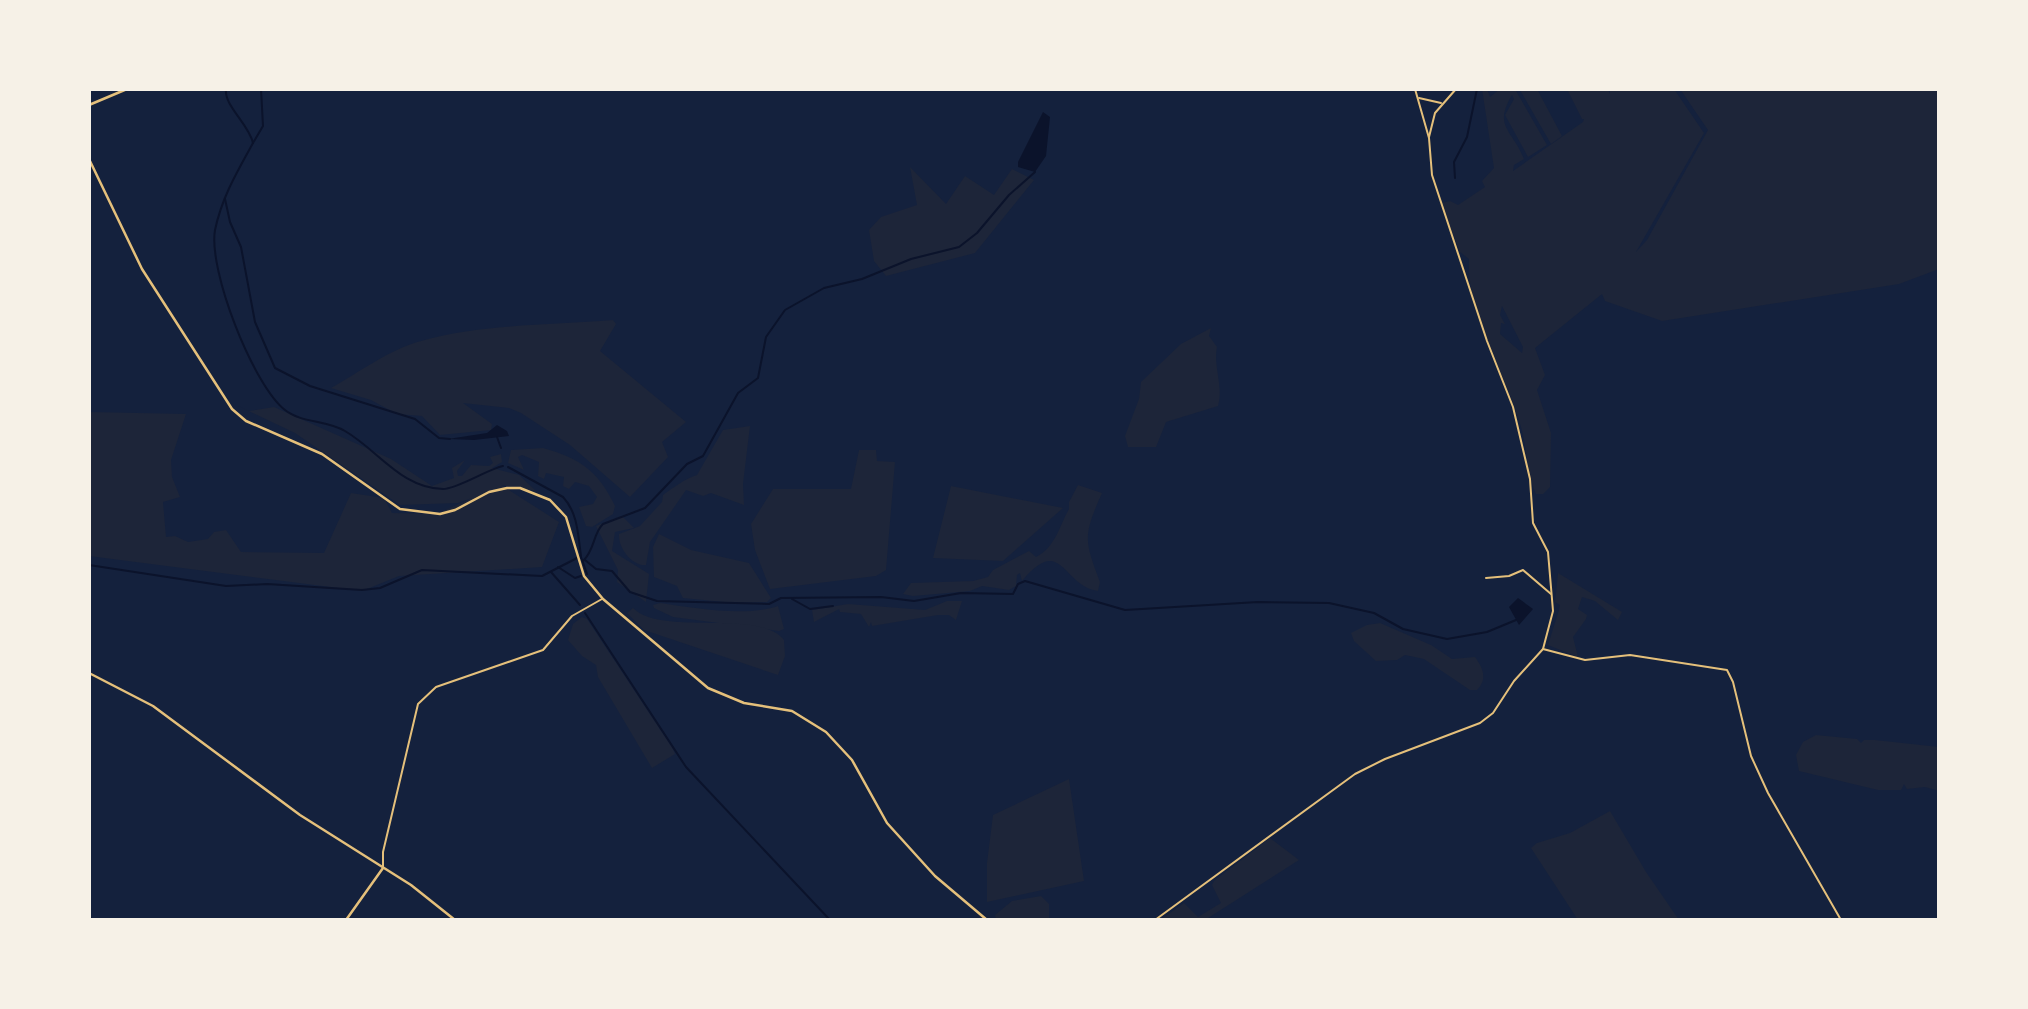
<svg xmlns="http://www.w3.org/2000/svg" width="2028" height="1009" viewBox="0 0 2028 1009" font-family="'Golos Text',sans-serif">
	<rect width="100%" height="100%" fill="#14213d"/>
	<g fill="#1d2539" fill-rule="evenodd">
		<path d="M1482 89H1487L1490 97 1500 89H1515L1547 145 1528 157 1505 115 1514 99 1512 95C1493 127 1512 129 1524 159L1514 165 1513 171 1583 122 1584 119H1582L1567 89H1608L1610 94V89H1674L1704 133 1636 252 1647 240 1708 130 1680 89H1939V269L1899 284 1662 321 1605 301 1602 294 1535 348 1545 375 1537 390 1551 433 1550 487 1543 494H1536C1527 475 1527 448 1521 427 1506 372 1466 316 1469 259L1460 252 1441 203 1450 201 1458 205 1485 187 1482 181 1494 168ZM1502 306 1523 347 1522 353 1500 334 1501 323 1505 324 1500 315Z"/>
		<polygon points="1537,89 1562,136 1551,144 1520,90"/>
		<polygon points="910,167 946,204 965,176 994,195 1012,169 1034,180 975,253 886,276 874,261 869,230 881,217 917,205"/>
		<path d="M613 320 616 324 600 351 686 422 662 442 668 457 630 497 570 445 521 413 509 408 463 403 492 424 491 430 440 435 422 416 397 414 371 400 331 388C360 372 388 350 421 341 480 324 552 325 613 320Z"/>
		<path d="M1211 328 1209 336 1217 347C1213 366 1224 388 1218 406L1166 422 1156 447H1128L1125 436 1139 399 1141 382 1181 344Z"/>
		<polygon points="238,406 249,411 274,407 391,459 432,486 454,478 452,468 465,460 457,471 458,476 462,476 471,465 489,466 493,463 490,457 501,454 502,462 492,468 519,475 536,491 501,485 559,522 542,567 399,576 362,591 89,556 89,412 186,414 171,460 172,477 180,497 163,502 166,537 175,536 188,542 208,539 214,532 226,530 241,552 324,553 351,493 384,498 392,513 437,514 472,498 458,503 400,505 295,433"/>
		<path d="M750 426 743 484 744 505 711 493 703 496 686 490 650 542 646 565C632 566 618 548 619 534L640 526 662 502 663 495C673 488 686 478 697 475L723 430Z"/>
		<path d="M543 448C580 458 599 472 615 506L613 514 592 527 586 526 579 507 593 504 597 497 589 486 575 482 569 489 563 486 564 477 546 473 544 479 538 476 539 462 522 455 518 457 524 470 508 463 511 450Z"/>
		<polygon points="859,450 876,450 877,461 895,462 886,570 876,576 770,589 755,550 751,524 773,489 851,489"/>
		<path d="M1078 485 1102 493C1083 536 1084 540 1100 582L1098 591C1062 586 1062 533 1022 581L1020 573 1017 575 1016 586 1009 590 982 586 970 591 913 596 903 594 911 583 973 581 988 577 993 570 1029 551 1036 557C1056 547 1060 524 1069 509V502Z"/>
		<polygon points="951,486 1063,508 1003,561 933,558"/>
		<polygon points="622,516 634,528 615,532 612,551 649,574 646,602 617,582 618,570 596,526"/>
		<polygon points="659,534 691,550 749,563 771,598 767,602 734,603 683,598 677,586 654,577 653,547"/>
		<polygon points="1558,573 1622,612 1618,620 1595,601 1582,597 1578,609 1587,615 1586,619 1573,637 1578,657 1548,645 1559,610 1560,605 1555,602"/>
		<polygon points="947,601 962,601 956,620 949,615 938,615 872,626 871,622 869,627 861,614 840,612 839,609 814,622 812,610 848,604 925,610"/>
		<path d="M660 603C694 608 745 617 778 606L784 629 779 631 673 617 654 608 653 605Z"/>
		<path d="M633 608C662 637 759 608 784 640L785 656 778 675 644 630 627 613Z"/>
		<polygon points="582,617 587,619 673,749 675,754 652,768 598,677 596,665 582,656 568,640 573,624"/>
		<path d="M1380 623 1431 645 1452 659 1475 657C1483 668 1488 679 1477 690H1470L1424 659 1405 655 1397 660 1376 661 1354 641 1351 633 1367 625Z"/>
		<polygon points="1816,735 1857,739 1861,743 1864,740 1875,740 1875,743 1875,740 1939,747 1939,791 1925,787 1907,789 1904,784 1901,790 1878,790 1799,771 1796,755 1803,742"/>
		<polygon points="1069,779 1084,881 987,902 987,863 993,815"/>
		<polygon points="1610,811 1646,872 1679,920 1578,920 1531,848 1537,843 1570,833"/>
		<polygon points="1270,838 1299,860 1205,920 1160,920 1184,903 1198,917 1221,903 1212,885 1214,881"/>
		<polygon points="1041,896 1049,904 1049,920 996,920 995,915 1012,901"/>
	</g>
	<g fill="#0b132b">
		<polygon points="1043,112 1050,117 1046,156 1035,172 1018,167 1018,162"/>
		<polygon points="497,425 507,431 509,436 474,440 448,439 487,433"/>
		<polygon points="1518,598 1533,609 1519,625 1509,607"/>
	</g>
	<g fill="none" stroke-linecap="round" stroke-linejoin="round">
		<g stroke="#0b132b" stroke-width="2">
			<path d="M226 89C224 106 249 124 253 143 237 172 222 197 215 230 208 270 253 385 285 410 301 423 327 420 345 431 379 451 401 488 443 489 457 489 486 470 503 466"/>
			<polyline points="253,143 263,126 261,89"/>
			<polyline points="1455,178 1454,162 1467,137 1477,89"/>
			<polyline points="225,199 230,222 241,247 255,322 275,368 310,386 415,419 439,438 450,439"/>
			<polyline points="497,437 501,448"/>
			<polyline points="581,557 587,574"/>
			<polyline points="585,560 596,569 612,571 630,592 657,601 769,604 781,598 881,597 914,601 961,593 1013,594 1018,584 1025,581 1125,610 1258,602 1329,603 1374,613 1403,629 1447,639 1487,632 1516,620"/>
			<path d="M583 561C595 550 593 533 603 524L645 508 687 464 703 456 738 393 758 378 766 337 785 310 824 288 862 279 911 259 959 247 977 233 1009 195 1035 172"/>
			<path d="M89 565 226 586 267 584 362 590 380 588 422 570 542 576 581 556C578 535 578 513 563 497L508 467"/>
			<polyline points="558,567 575,578 581,576"/>
			<polyline points="551,572 580,605"/>
			<polyline points="792,599 810,609 833,606"/>
			<polyline points="585,613 686,767 830,920"/>
			<polyline points="89,917 93,920"/>
		</g>
		<g stroke="#e5c07b" stroke-width="2">
			<polyline points="1415,89 1429,138 1432,175 1487,341 1513,407 1530,479 1533,523 1548,552 1553,611 1543,649"/>
			<polyline points="1419,98 1441,103"/>
			<polyline points="1429,137 1435,113 1456,89"/>
			<polyline points="1486,578 1509,576 1523,570 1551,594"/>
			<polyline points="383,868 383,852 418,704 436,687 543,650 572,616 602,599"/>
			<polyline points="1155,920 1355,774 1385,759 1480,723 1493,713 1514,681 1543,649 1585,660 1630,655 1727,670 1733,682 1751,756 1768,793 1841,920"/>
		</g>
		<g stroke="#e5c07b" stroke-width="2.5">
			<polyline points="89,105 127,89"/>
			<polyline points="89,159 142,269 232,409 246,421 322,454 400,509 440,514 455,510 489,492 507,488 520,488 550,500 566,517 584,576 603,599 708,688 744,703 792,711 826,732 852,760 887,823 935,876 987,920"/>
			<polyline points="346,920 383,868"/>
		</g>
		<polyline stroke="#e5c07b" stroke-width="2.5" points="89,673 153,706 300,815 411,885 455,920"/>
	</g>
	<rect width="2028" height="1009" fill="none" stroke="#f6f1e7" stroke-width="182"/>
</svg>
